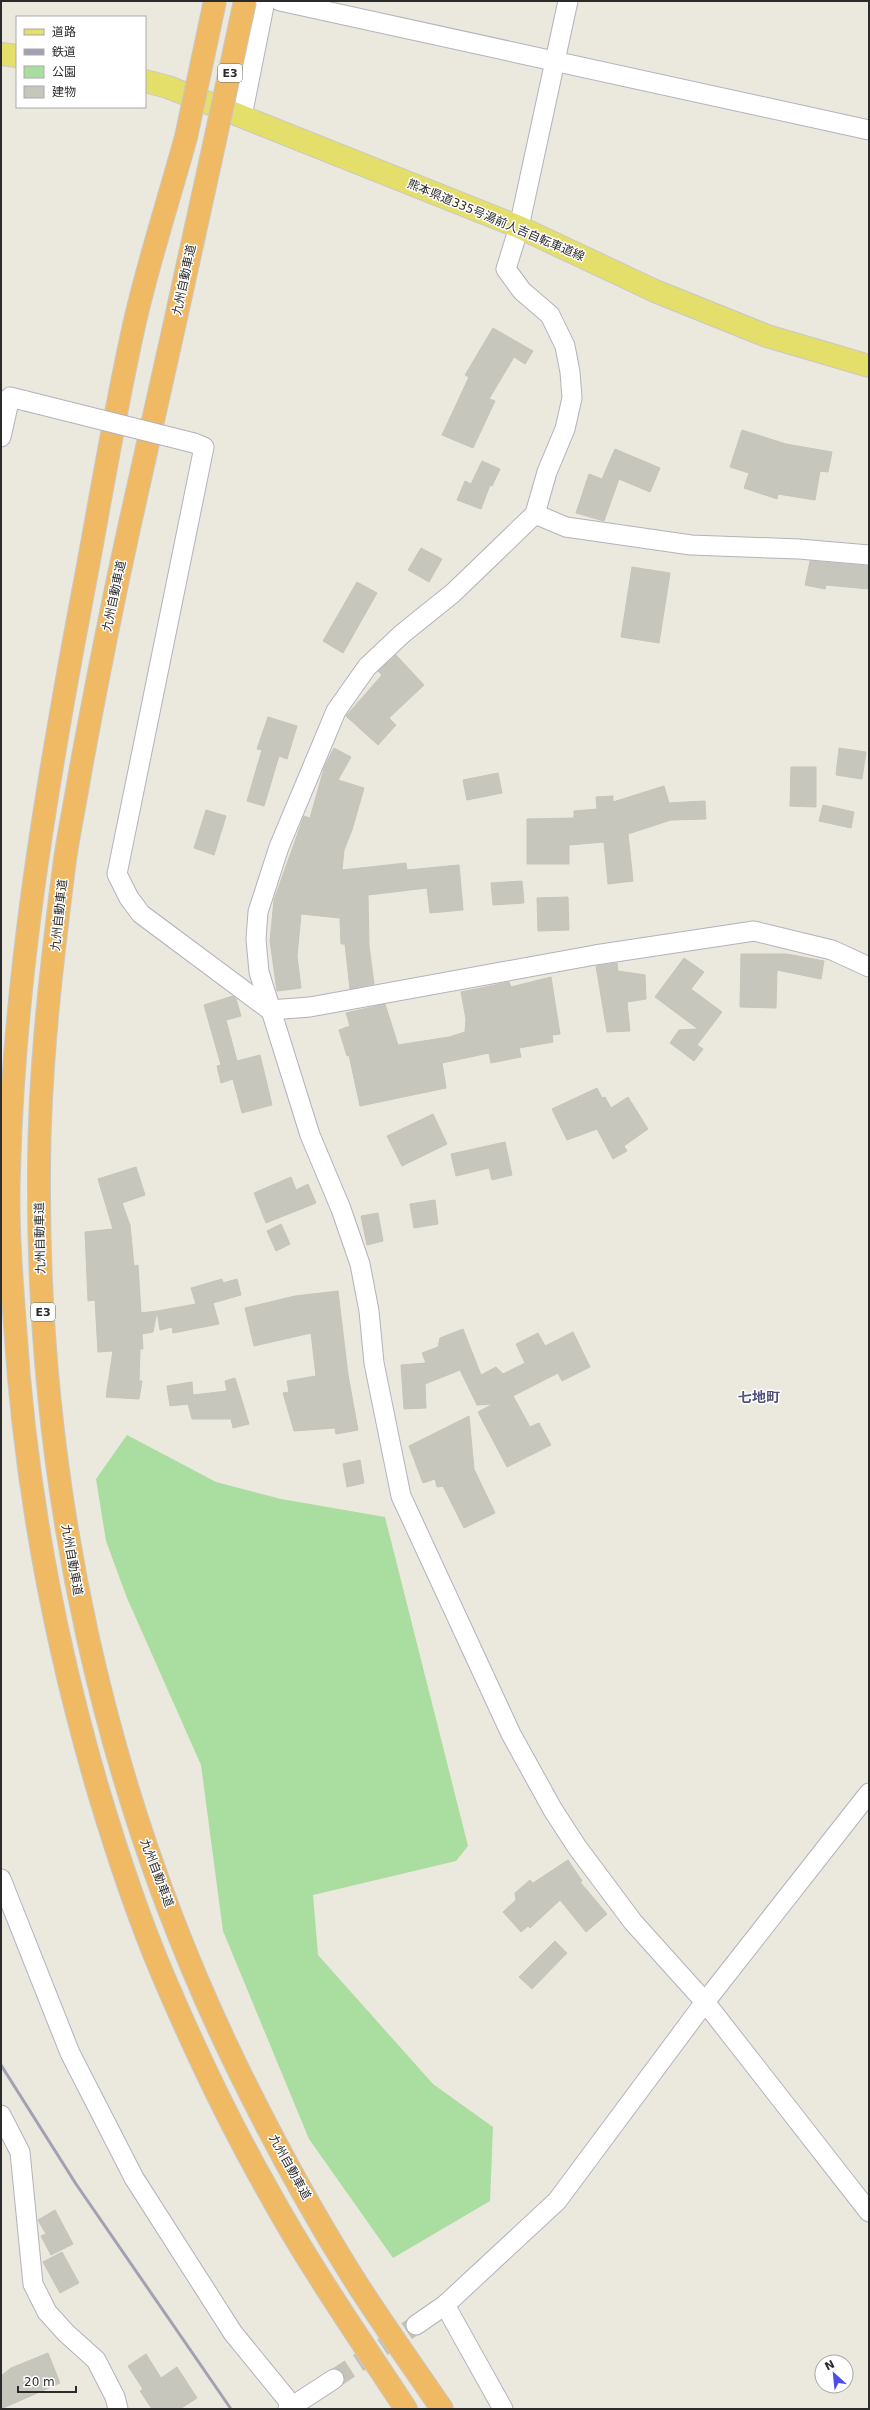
<svg xmlns="http://www.w3.org/2000/svg" width="870" height="2410" viewBox="0 0 870 2410" font-family="'DejaVu Sans','Noto Sans JP',sans-serif">
	<rect width="100%" height="100%" fill="#ebe8de"/>
	<polygon fill="#aadda0" points="127,1435 216,1482 281,1499 385,1517 468,1846 456,1861 313,1895 318,1955 433,2084 493,2127 490,2201 393,2258 309,2139 223,1931 201,1765 127,1598 106,1541 96,1479"/>
	<g fill="#c7c6bd" stroke="#c7c4b8">
		<polygon points="493,328 533,351 525,364 514,357 489,399 495,401 473,448 442,435 469,377 465,375"/>
		<polygon points="742,430 786,444 832,452 828,472 820,471 815,500 778,494 777,499 744,488 749,473 730,467"/>
		<polygon points="615,449 660,468 650,492 619,479 604,521 576,513 589,474 602,479"/>
		<polygon points="482,461 500,469 492,486 490,485 481,509 457,500 465,481 471,484"/>
		<polygon points="421,548 442,559 429,582 408,570"/>
		<polygon points="810,561 869,566 869,589 826,585 825,589 805,585"/>
		<polygon points="632,567 670,573 659,643 621,637"/>
		<polygon points="357,582 377,593 343,653 323,641"/>
		<polygon points="396,655 424,685 389,718 396,725 378,745 346,716 382,675 378,671"/>
		<polygon points="268,717 297,726 287,759 279,756 264,806 247,801 262,750 257,749"/>
		<polygon points="334,748 351,757 338,780 364,788 352,830 344,850 342,870 406,863 407,870 459,865 463,910 430,913 427,888 368,895 369,946 374,984 350,989 345,944 341,944 340,918 301,914 297,956 301,988 277,991 270,941 274,900 304,816 310,818 325,765"/>
		<polygon points="839,748 866,752 862,779 836,775"/>
		<polygon points="791,767 816,767 816,807 790,806"/>
		<polygon points="498,773 502,793 467,800 463,780"/>
		<polygon points="664,786 669,803 705,801 706,819 671,820 628,834 633,881 608,884 604,842 569,845 569,864 527,864 527,819 574,818 574,811 597,809 596,797 613,796 613,802"/>
		<polygon points="823,805 854,812 851,828 819,821"/>
		<polygon points="206,810 226,816 214,855 194,848"/>
		<polygon points="522,881 524,903 493,905 491,883"/>
		<polygon points="568,897 569,930 538,931 537,898"/>
		<polygon points="741,954 787,954 824,961 821,979 777,970 776,1008 740,1007"/>
		<polygon points="684,958 704,972 691,989 722,1012 697,1045 703,1049 694,1061 670,1043 679,1030 698,1029 655,997"/>
		<polygon points="617,963 618,971 645,975 646,999 627,1002 630,1031 607,1032 596,966"/>
		<polygon points="551,977 560,1034 552,1035 553,1042 519,1048 521,1057 491,1063 489,1053 442,1063 446,1088 360,1106 349,1055 347,1056 339,1030 350,1026 346,1013 385,1004 398,1045 449,1037 465,1032 466,1019 461,992 509,982 511,987"/>
		<polygon points="233,996 236,999 241,1016 226,1020 237,1061 260,1055 272,1105 242,1113 233,1079 221,1083 217,1066 221,1065 204,1005"/>
		<polygon points="597,1088 602,1098 605,1097 611,1108 628,1097 648,1129 624,1146 627,1151 613,1159 597,1129 567,1140 552,1109"/>
		<polygon points="433,1114 447,1144 402,1166 387,1136"/>
		<polygon points="505,1142 512,1175 492,1180 489,1168 456,1176 451,1154"/>
		<polygon points="136,1167 145,1195 122,1203 130,1225 134,1266 138,1265 141,1313 157,1311 153,1332 142,1334 143,1349 140,1349 139,1381 142,1381 139,1399 106,1397 113,1351 98,1352 95,1300 88,1301 85,1232 113,1229 98,1179"/>
		<polygon points="291,1177 296,1190 308,1184 316,1203 266,1223 254,1193"/>
		<polygon points="435,1200 438,1224 414,1228 410,1204"/>
		<polygon points="378,1213 383,1241 367,1245 361,1216"/>
		<polygon points="281,1224 290,1244 276,1251 267,1231"/>
		<polygon points="222,1279 223,1283 237,1279 241,1295 213,1303 219,1324 173,1333 172,1327 160,1330 157,1311 196,1304 191,1288"/>
		<polygon points="338,1291 348,1375 358,1430 336,1434 335,1428 294,1431 283,1393 289,1392 287,1381 316,1376 311,1333 254,1346 245,1308 295,1296"/>
		<polygon points="463,1329 481,1375 496,1367 503,1374 525,1363 516,1344 538,1333 545,1346 573,1332 590,1367 562,1381 558,1373 513,1396 530,1427 539,1423 551,1445 507,1467 478,1412 493,1404 477,1405 460,1370 425,1384 426,1408 404,1409 401,1365 426,1363 422,1353 438,1347 440,1338"/>
		<polygon points="235,1378 249,1424 233,1428 231,1419 192,1419 188,1404 170,1406 167,1386 192,1382 193,1395 227,1391 225,1381"/>
		<polygon points="469,1416 474,1469 495,1513 464,1528 443,1486 437,1487 435,1479 423,1483 409,1446"/>
		<polygon points="360,1460 364,1483 347,1487 343,1464"/>
		<polygon points="568,1860 582,1881 580,1882 607,1914 586,1932 560,1900 530,1928 528,1926 521,1932 503,1912 516,1900 515,1893 530,1880 533,1883"/>
		<polygon points="555,1941 567,1953 532,1989 519,1977"/>
		<polygon points="55,2210 73,2244 51,2255 41,2236 46,2234 38,2220"/>
		<polygon points="62,2252 79,2283 60,2293 43,2262"/>
		<polygon points="48,2353 60,2383 1,2409 1,2376 11,2368"/>
		<polygon points="146,2354 161,2378 177,2367 197,2398 180,2409 152,2409 140,2391 143,2389 128,2366"/>
	</g>
	<g fill="none" stroke-linecap="round" stroke-linejoin="round">
		<polyline stroke="#c5c2ba" stroke-width="19" stroke-dasharray="19 10" stroke-linecap="butt" points="334,2379 416,2325"/>
		<defs>
			<g id="minor">
				<polyline points="280,1 869,130"/>
				<polyline points="568,1 519,227 506,269 522,291 550,315 565,346 570,372 572,398 565,429 547,472 535,514 453,593 402,634 367,667 336,711 279,847 258,912 256,939 259,972 310,1135 341,1209 360,1264 369,1311 374,1363 401,1496 511,1734 553,1810 577,1847 633,1922 705,2002 869,2212"/>
				<polyline points="242,116 265,1"/>
				<polyline points="1,437 10,397 26,401"/>
				<polyline points="194,443 204,447 117,874 129,898 141,914 270,1010 310,1007 595,955 754,931 832,950 869,967"/>
				<polyline points="535,514 566,527 691,545 799,549 869,555"/>
				<polyline points="1,1879 70,2053 134,2178 233,2333 295,2409"/>
				<polyline points="1,2115 20,2152 33,2284 47,2312 66,2333 96,2360 115,2397 118,2409"/>
				<polyline points="445,2305 503,2409"/>
				<polyline points="416,2325 445,2305 557,2201 705,2002 869,1793"/>
				<polyline points="288,2409 334,2379"/>
			</g>
			<g id="major">
				<polyline points="1,54 17,56"/>
				<polyline points="145,81 168,87 519,227 655,291 767,336 869,366"/>
			</g>
			<g id="highway">
				<path d="M186 137C169 199 149 260 135 321 114 414 99 509 81 603 46 790 14 978 9 1170 7 1221 11 1273 15 1325 25 1486 53 1637 99 1793 117 1853 137 1914 162 1973 193 2046 227 2118 266 2187 308 2264 358 2336 406 2409"/>
				<path d="M214 145C186 273 158 400 129 528 111 610 95 691 80 773 75 804 68 836 64 867 51 969 39 1072 39 1175 37 1483 103 1795 240 2073 273 2140 309 2207 349 2271 378 2318 411 2363 442 2409"/>
			</g>
		</defs>
		<use href="#minor" stroke="#b2b2bd" stroke-width="21"/>
		<use href="#major" stroke="#c8c8c8" stroke-width="24"/>
		<use href="#highway" stroke="#c8c8c8" stroke-width="24"/>
		<use href="#minor" stroke="#fff" stroke-width="19"/>
		<use href="#major" stroke="#e4de6b" stroke-width="22"/>
		<use href="#highway" stroke="#f0ba65" stroke-width="22"/>
		<polyline stroke="#a2a1b3" stroke-width="3" points="1,2065 76,2184 231,2409"/>
		<defs>
			<polyline id="minor-bridge" points="26,401 194,443"/>
			<g id="highway-bridge">
				<polyline points="186,137 215,1"/>
				<polyline points="214,145 245,1"/>
			</g>
		</defs>
		<use href="#minor-bridge" stroke="#b2b2bd" stroke-width="21" stroke-linecap="butt"/>
		<use href="#highway-bridge" stroke="#c8c8c8" stroke-width="24" stroke-linecap="butt"/>
		<use href="#minor-bridge" stroke="#fff" stroke-width="19"/>
		<use href="#highway-bridge" stroke="#f0ba65" stroke-width="22"/>
	</g>
	<g text-anchor="middle" stroke-width="3" stroke-linejoin="round" paint-order="stroke">
		<g fill="#fff" stroke="#6b6b6b" stroke-width="1">
			<rect x="218" y="64" width="24" height="18" rx="3"/>
			<rect x="31" y="1303" width="24" height="18" rx="3"/>
		</g>
		<g font-size="11" font-weight="bold" fill="#2b2b2b">
			<text x="230" y="77">E3</text>
			<text x="43" y="1316">E3</text>
		</g>
		<g font-size="12" fill="#2b2b2b" stroke="#fff">
			<text transform="translate(496 220) rotate(23)" y="4">熊本県道335号湯前人吉自転車道線</text>
			<text transform="translate(184 280) rotate(-78)" y="4">九州自動車道</text>
			<text transform="translate(114 596) rotate(-78)" y="4">九州自動車道</text>
			<text transform="translate(59 915) rotate(-84)" y="4">九州自動車道</text>
			<text transform="translate(40 1238) rotate(-91)" y="4">九州自動車道</text>
			<text transform="translate(72 1560) rotate(80)" y="4">九州自動車道</text>
			<text transform="translate(157 1873) rotate(69)" y="4">九州自動車道</text>
			<text transform="translate(290 2167) rotate(61)" y="4">九州自動車道</text>
		</g>
		<g font-size="14" font-weight="bold" fill="#4f4f78" stroke="#fff">
			<text x="759" y="1402">七地町</text>
		</g>
	</g>
	<rect width="870" height="2410" fill="none" stroke="#2b2b2b" stroke-width="4"/>
	<rect x="16" y="16" width="130" height="92" fill="#ffffff" stroke="#aaaaaa"/>
	<rect x="24" y="29" width="20" height="6" fill="#e4de6b" stroke="#aaaaaa"/>
	<text x="52" y="36" font-size="12" fill="#2b2b2b">道路</text>
	<rect x="24" y="49" width="20" height="6" fill="#a2a1b3" stroke="#aaaaaa"/>
	<text x="52" y="56" font-size="12" fill="#2b2b2b">鉄道</text>
	<rect x="24" y="66" width="20" height="12" fill="#aadda0" stroke="#aaaaaa"/>
	<text x="52" y="76" font-size="12" fill="#2b2b2b">公園</text>
	<rect x="24" y="86" width="20" height="12" fill="#c7c6bd" stroke="#aaaaaa"/>
	<text x="52" y="96" font-size="12" fill="#2b2b2b">建物</text>
	<g transform="translate(834 2374) rotate(333)"><circle r="19" fill="#ffffff" stroke="#aaaaaa"/>
	<path d="M0-3L7 15L0 10L-7 15Z" fill="#4d4ee9"/>
	<text y="-6" font-size="11" font-weight="bold" text-anchor="middle" fill="#2b2b2b">N</text>
	</g>
	<path d="M18 2386v6h58v-6" fill="none" stroke="#2b2b2b" stroke-width="2"/>
	<text x="24" y="2386" font-size="12" fill="#2b2b2b" stroke="#ffffff" stroke-width="3" paint-order="stroke">20 m</text>
</svg>
